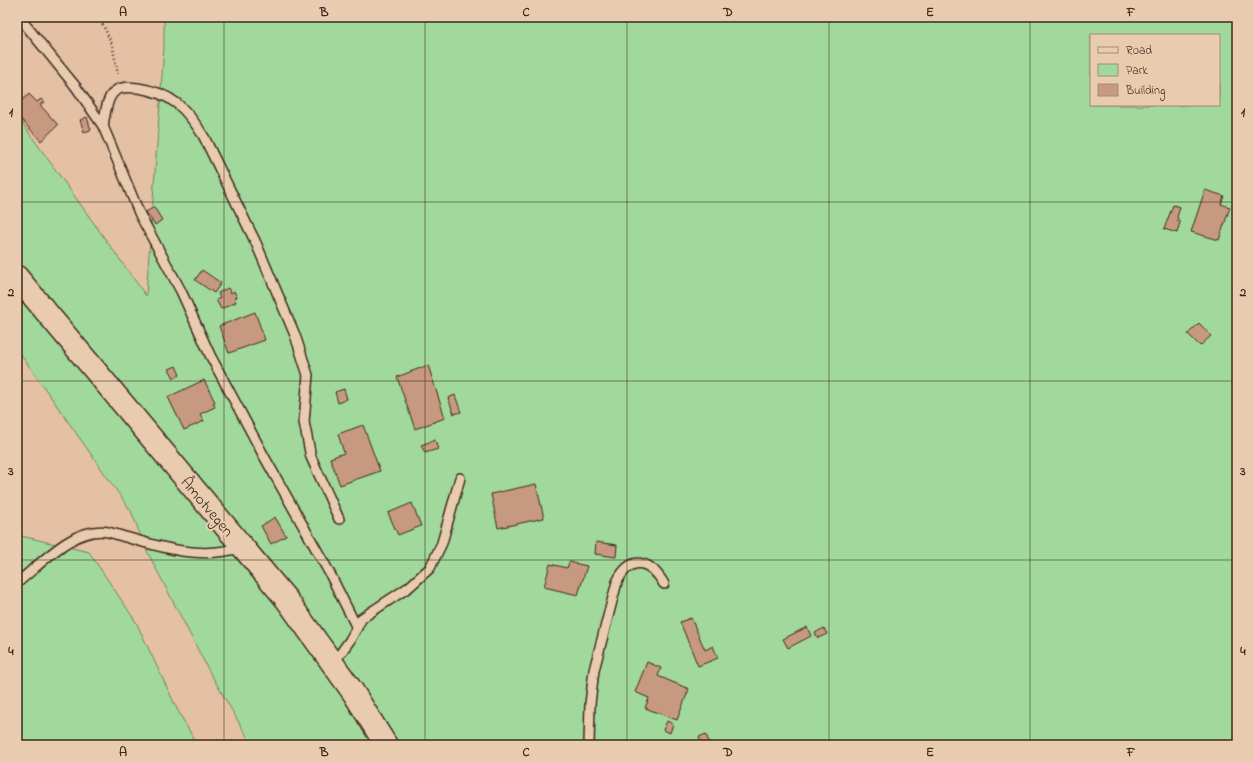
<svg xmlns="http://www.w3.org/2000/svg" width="1254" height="762" viewBox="0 0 1254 762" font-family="'Indie Flower',sans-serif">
	<rect width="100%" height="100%" fill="#e4c0a5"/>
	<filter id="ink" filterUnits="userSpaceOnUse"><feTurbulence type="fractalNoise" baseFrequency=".025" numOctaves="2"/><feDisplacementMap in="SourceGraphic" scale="8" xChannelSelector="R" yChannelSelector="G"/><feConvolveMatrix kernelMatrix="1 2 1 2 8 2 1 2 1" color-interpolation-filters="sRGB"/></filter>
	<g filter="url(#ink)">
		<g fill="#a1d99d" stroke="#6e825e" fill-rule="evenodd">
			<path d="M164 17H1237V745H252L209 671 146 549 131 511 17 349V116L146 296 164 48ZM1091 35H1219V105H1091Z"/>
			<polygon points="17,535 89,552 136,622 177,709 197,745 17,745"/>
		</g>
		<g fill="#c89981" stroke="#3b2a1e">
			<polygon points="29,94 37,102 41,99 44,102 40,105 58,125 41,141 17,115 17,105"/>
			<polygon points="87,117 91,130 84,132 80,120"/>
			<polygon points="1205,190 1224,196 1221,204 1230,207 1219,240 1191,232"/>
			<polygon points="1173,205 1180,207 1177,217 1178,218 1177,221 1180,222 1177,233 1164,229"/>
			<polygon points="154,207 162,220 155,225 146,212"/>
			<polygon points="202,270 221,283 214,293 195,280"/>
			<polygon points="228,288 231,293 234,291 237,297 234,298 236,302 221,309 216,300 220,298 218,293"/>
			<polygon points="255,312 265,340 229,353 219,326"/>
			<polygon points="1199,323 1211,336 1200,346 1188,334"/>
			<polygon points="428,365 445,418 415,429 397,377"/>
			<polygon points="176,366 180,375 174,378 169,369"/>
			<polygon points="204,380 215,402 213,403 215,407 200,414 204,421 184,430 168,397"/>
			<polygon points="344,389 347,399 338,403 335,392"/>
			<polygon points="455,395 461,412 454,414 448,398"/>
			<polygon points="363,425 380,471 340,485 330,458 344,453 338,434"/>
			<polygon points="435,440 438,449 425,453 421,445"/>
			<polygon points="536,484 544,518 498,528 491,494"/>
			<polygon points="412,503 421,526 398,535 388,513"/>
			<polygon points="275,517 286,536 271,544 261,526"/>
			<polygon points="596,542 617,545 616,557 595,554"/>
			<polygon points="569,562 587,566 578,595 544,587 550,564 567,568"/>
			<polygon points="691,618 705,650 713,646 718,658 698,666 680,622"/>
			<polygon points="807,627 811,636 788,648 783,639"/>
			<polygon points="824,628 827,634 818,638 815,633"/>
			<polygon points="647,662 661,668 658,676 689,689 677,720 645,708 649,698 635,692"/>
			<polygon points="667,721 673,724 670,733 663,730"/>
			<polygon points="706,734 710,745 702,745 699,737"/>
		</g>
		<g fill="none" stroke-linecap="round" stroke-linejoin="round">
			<defs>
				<g id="lane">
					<polyline points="19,17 76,87 103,126 140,215 181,291 210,355 265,458 329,572 357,628"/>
					<path d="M103 126C105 116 106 99 114 92 120 86 130 87 138 88 172 93 187 109 204 137L256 243 295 335 308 375 304 422 311 457 339 519"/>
					<polyline points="17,302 25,286"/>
					<path d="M17 583C42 563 74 526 108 532 152 544 196 562 242 547"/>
					<polyline points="333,664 350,640 362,618 409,587 430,568 442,543 460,478"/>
					<path d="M589 745 590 704 594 670 617 582C631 554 650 560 664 584"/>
				</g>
				<polyline id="secondary" points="17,277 287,600 353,692 386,745"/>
			</defs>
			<use href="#lane" stroke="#3b2a1e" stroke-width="12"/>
			<use href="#secondary" stroke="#3b2a1e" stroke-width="25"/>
			<polyline stroke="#3b2a1e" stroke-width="2.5" stroke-dasharray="1 3" stroke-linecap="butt" points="99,17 112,44 118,74"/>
			<use href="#lane" stroke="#e9ccb0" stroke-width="9"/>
			<use href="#secondary" stroke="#e9ccb0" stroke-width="22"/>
		</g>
	</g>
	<path fill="none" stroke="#3b2a1e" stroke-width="1" stroke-opacity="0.55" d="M224 17V745M425 17V745M627 17V745M829 17V745M1030 17V745M17 202H1237M17 381H1237M17 560H1237"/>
	<g text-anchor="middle" stroke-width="4" stroke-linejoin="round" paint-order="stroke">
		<g font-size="16" fill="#3b2a1e" stroke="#e9ccb0">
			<text transform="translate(208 506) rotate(50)" y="6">Åmotvegen</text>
		</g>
	</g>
	<rect width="1254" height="762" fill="none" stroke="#e9ccb0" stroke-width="44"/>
	<rect x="1090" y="34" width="130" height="72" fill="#e9ccb0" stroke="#a38b76"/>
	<rect x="1098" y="47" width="20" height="6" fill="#e9ccb0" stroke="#a38b76"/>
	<text x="1126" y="54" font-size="12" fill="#3b2a1e">Road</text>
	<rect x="1098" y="64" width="20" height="12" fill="#a1d99d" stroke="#a38b76"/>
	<text x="1126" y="74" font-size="12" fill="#3b2a1e">Park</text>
	<rect x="1098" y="84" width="20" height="12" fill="#c89981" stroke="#a38b76"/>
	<text x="1126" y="94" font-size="12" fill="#3b2a1e">Building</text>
	<rect x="22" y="22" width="1210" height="718" fill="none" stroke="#3b2a1e" stroke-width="1.5"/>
	<g font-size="13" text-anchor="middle" font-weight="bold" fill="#3b2a1e">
		<text x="123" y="16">A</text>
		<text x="324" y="16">B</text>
		<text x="526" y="16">C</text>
		<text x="728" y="16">D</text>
		<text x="930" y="16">E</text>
		<text x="1131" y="16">F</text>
		<text x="11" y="116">1</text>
		<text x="1243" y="116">1</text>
		<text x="11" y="296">2</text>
		<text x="1243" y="296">2</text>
		<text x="11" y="475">3</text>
		<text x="1243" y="475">3</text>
		<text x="11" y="655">4</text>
		<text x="1243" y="655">4</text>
		<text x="123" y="756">A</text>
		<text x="324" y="756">B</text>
		<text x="526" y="756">C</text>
		<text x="728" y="756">D</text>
		<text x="930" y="756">E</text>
		<text x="1131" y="756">F</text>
	</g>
</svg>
